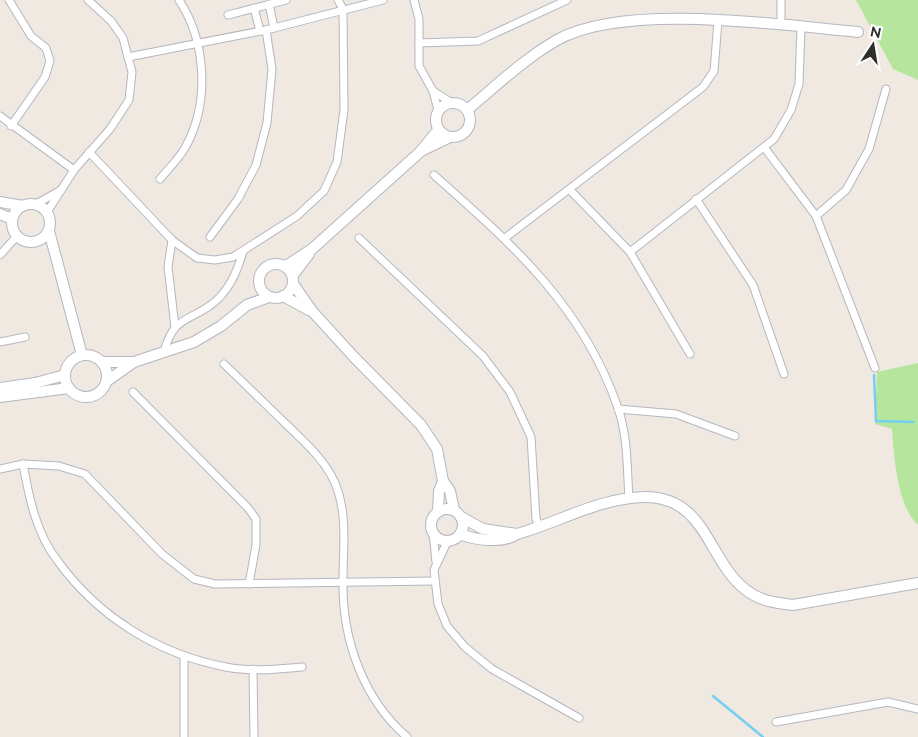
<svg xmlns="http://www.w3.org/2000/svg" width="918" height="737" viewBox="0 0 918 737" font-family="Raleway,sans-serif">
	<rect width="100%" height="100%" fill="#efe9e1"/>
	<g fill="#b6e59e">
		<polygon points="856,0 918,0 918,80 893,69"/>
		<path d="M918 363V525C897 506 894 456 892 429L875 424 877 372Z"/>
	</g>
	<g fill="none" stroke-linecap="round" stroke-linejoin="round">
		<g stroke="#75cff0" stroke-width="2.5">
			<polyline points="874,375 876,421 913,422"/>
			<polyline points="713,696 763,737"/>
		</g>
		<defs>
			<g id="street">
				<polyline points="9,0 31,36 46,48 50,61 45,77 11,126"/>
				<polyline points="414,0 419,19 419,66 433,91 438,110"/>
				<polyline points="781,0 781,25"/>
				<polyline points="269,4 274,28"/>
				<polyline points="254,8 260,31"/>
				<polyline points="228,15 286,0"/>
				<polyline points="419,43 478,41 567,0"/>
				<polyline points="128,57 266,30 383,0"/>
				<polyline points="433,91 452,103"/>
				<polyline points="0,116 74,170"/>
				<polyline points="764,147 816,216 875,368"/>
				<polyline points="89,152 172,240 197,258 215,260 233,257 297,216 324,191 337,162 344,110 343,9 338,0"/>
				<path d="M434 175C512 244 583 306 618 408 628 437 627 469 629 499"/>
				<path d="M160 179C168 169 180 158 186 146 210 102 206 41 179 0"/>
				<polyline points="570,190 630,252 690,354"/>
				<polyline points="696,199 753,285 784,374"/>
				<polyline points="36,204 61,190"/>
				<polyline points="47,212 74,170 110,129 129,100 132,72 123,38 111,21 88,0"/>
				<polyline points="816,216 846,190 869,149 886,89"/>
				<polyline points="210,237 238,199 256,165 267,123 272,69 266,30"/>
				<polyline points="359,238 483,356 510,392 531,437 536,519 540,527"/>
				<polyline points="505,238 703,87 714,71 718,21"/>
				<polyline points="172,240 168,267 175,327"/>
				<polyline points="630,252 774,139 791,110 799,84 801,27"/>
				<polyline points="0,255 17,236"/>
				<polyline points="0,342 25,337"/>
				<path d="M164 352C174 312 195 322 219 298 232 284 238 269 243 251"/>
				<path d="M224 364C244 383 264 403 284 422 303 441 324 458 335 483 348 514 343 548 343 581 342 639 363 699 407 737"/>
				<polyline points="133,392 248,508 256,519 256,545 249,584"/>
				<polyline points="618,409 676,414 735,436"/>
				<path d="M23 464C29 497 36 533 57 560 98 617 158 654 226 667 251 672 277 669 302 667"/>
				<polyline points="0,469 23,464 59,466 85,474 162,554 194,579 215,584 434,581"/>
				<polyline points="433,532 436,562"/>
				<polyline points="448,540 434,570 438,604 447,626 465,647 492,669 579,718"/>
				<polyline points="253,669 254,737"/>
				<polyline points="776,722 888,702 918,709"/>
				<polyline points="184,737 184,657"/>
			</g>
			<g id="secondary">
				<circle cx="453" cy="120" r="17"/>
				<path d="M467 110C496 86 524 59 557 40 624 2 781 25 858 32"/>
				<polyline points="423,150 450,137"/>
				<polyline points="0,202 23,206"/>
				<circle cx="31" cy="223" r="19"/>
				<polyline points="0,214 12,219"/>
				<polyline points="49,231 82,355"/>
				<circle cx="276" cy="281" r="17"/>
				<polyline points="286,266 312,249 420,152 438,130"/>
				<polyline points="293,275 309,254"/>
				<polyline points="294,285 312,311 354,357 421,425 437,449 443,481 450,491 454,510"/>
				<polyline points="283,296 309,310"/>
				<circle cx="86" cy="376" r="21"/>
				<polyline points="103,362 134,362"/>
				<polyline points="107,381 134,362 194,342 221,326 247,305 269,297"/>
				<polyline points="0,388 35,383 65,375"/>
				<polyline points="0,397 69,388"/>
				<circle cx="447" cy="525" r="16"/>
				<polyline points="438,512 439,491 443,481"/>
				<polyline points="461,517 483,529 517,534"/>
				<path d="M460 534C475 540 503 544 517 534 560 522 598 498 645 497 707 497 707 560 746 590 760 601 776 603 793 605L918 583"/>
			</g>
		</defs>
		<use href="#street" stroke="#b4b7c1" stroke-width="9"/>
		<use href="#secondary" stroke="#b4b7c1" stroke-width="12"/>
		<use href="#street" stroke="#fff" stroke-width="7"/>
		<use href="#secondary" stroke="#fff" stroke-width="10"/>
	</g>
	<g transform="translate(873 45) rotate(12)" stroke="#ffffff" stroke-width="4" paint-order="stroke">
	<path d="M0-4L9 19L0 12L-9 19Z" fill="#2e2e2e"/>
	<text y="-8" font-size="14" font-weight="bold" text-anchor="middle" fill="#2e2e2e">N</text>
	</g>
</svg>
